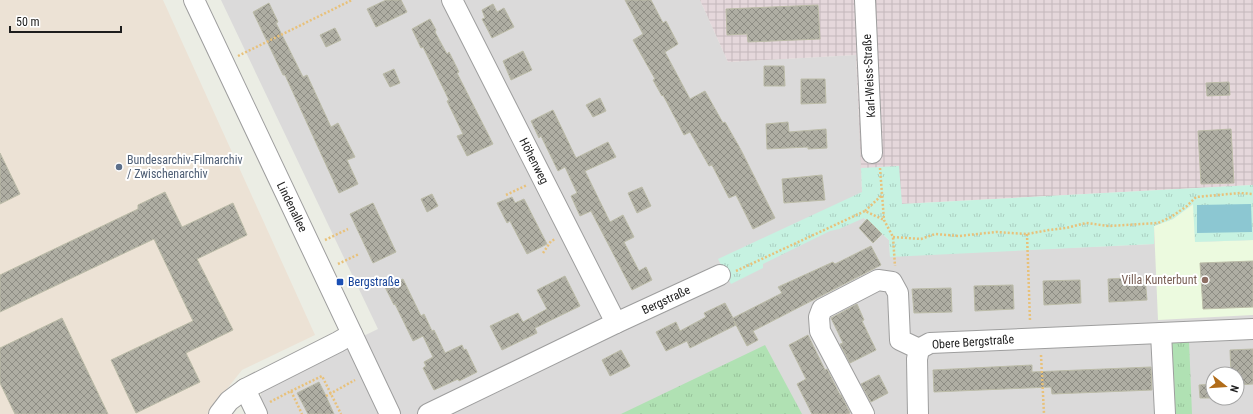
<svg xmlns="http://www.w3.org/2000/svg" width="1253" height="414" viewBox="0 0 1253 414" font-family="'Roboto Condensed',sans-serif">
	<defs>
		<pattern id="industrial-grid" width="8" height="8" patternUnits="userSpaceOnUse"><rect width="8" height="8" fill="#e5d7db"/><path d="M0 4h8M4 0v8" fill="none" stroke="#c4b8bc"/></pattern>
		<pattern id="grass-tufts" width="24" height="20" patternUnits="userSpaceOnUse"><rect width="24" height="20" fill="#b0e1b3"/><path d="M3 7l-1-3M5 7V3M7 7l1-3M15 17l-1-3M17 17v-4M19 17l1-3" fill="none" stroke="#97c19a"/></pattern>
		<pattern id="park-tufts" width="24" height="20" patternUnits="userSpaceOnUse"><rect width="24" height="20" fill="#c6f2e1"/><path d="M3 7l-1-3M5 7V3M7 7l1-3M15 17l-1-3M17 17v-4M19 17l1-3" fill="none" stroke="#aacfc1"/></pattern>
		<pattern id="building-cross-hatch" width="8" height="8" patternUnits="userSpaceOnUse"><rect width="8" height="8" fill="#afaea3"/><path d="M0 0l8 8M0 8l8-8" fill="none" stroke="#8e8d84"/></pattern>
	</defs>
	<rect width="100%" height="100%" fill="#ebede4"/>
	<path fill="#dbdada" fill-rule="evenodd" d="M221 0H700L728 62 856 55 862 192 864 218 889 240 890 256 1154 244V226L1173 219 1195 242 1253 240V414H264L261 407V392L272 380 378 329ZM1213 374H1237V398H1213Z"/>
	<polygon fill="#ece2d5" points="0,0 163,0 315,335 242,370 207,414 0,414"/>
	<polygon fill="url(#industrial-grid)" points="700,0 1253,0 1253,185 901,204 862,192 856,55 728,62"/>
	<polygon fill="#ecfadf" points="1194,204 1195,242 1253,240 1253,315 1158,320 1154,226 1173,219"/>
	<g fill="url(#grass-tufts)">
		<polygon points="1189,340 1192,414 1175,414 1174,375 1168,370 1171,343 1175,341"/>
		<polygon points="765,345 802,414 621,414"/>
	</g>
	<polygon fill="url(#park-tufts)" points="899,166 902,204 1253,185 1253,240 1195,242 1193,204 1173,219 1154,226 1154,244 890,257 889,240 864,218 839,229 830,231 763,264 763,268 731,284 718,259 862,192 861,168"/>
	<polygon fill="#8cc7d2" points="1251,204 1252,232 1197,233 1197,205"/>
	<g fill="url(#building-cross-hatch)" stroke="#bcbca8">
		<polygon points="386,0 401,0 407,12 376,27 367,9"/>
		<polygon points="625,0 651,0 663,23 666,21 678,44 665,52 690,99 705,91 723,123 725,122 741,150 775,218 753,229 736,195 729,198 712,165 709,166 690,132 684,135 663,95 662,96 653,80 655,79 633,40 643,34"/>
		<polygon points="269,3 278,22 276,23 303,77 307,75 331,127 338,123 355,157 347,160 358,184 339,193 285,75 283,75 253,12"/>
		<polygon points="493,4 497,12 504,8 514,27 492,38 482,19 485,18 482,10"/>
		<polygon points="818,5 820,39 748,42 747,34 727,35 726,9"/>
		<polygon points="430,19 436,30 435,32 447,54 449,52 459,72 457,73 493,144 467,156 457,136 463,134 447,101 449,100 423,47 421,48 412,29"/>
		<polygon points="335,28 341,40 326,47 320,35"/>
		<polygon points="523,51 532,70 511,80 503,61"/>
		<polygon points="764,66 784,66 785,86 764,86"/>
		<polygon points="394,69 400,83 390,87 383,74"/>
		<polygon points="801,79 825,79 826,103 801,104"/>
		<polygon points="1229,82 1230,95 1207,96 1206,83"/>
		<polygon points="600,98 606,111 593,117 586,105"/>
		<polygon points="553,110 576,158 608,142 616,157 585,171 610,222 623,215 634,237 624,242 639,271 646,267 652,280 632,290 591,211 580,216 571,196 577,193 565,167 558,171 541,136 539,138 531,121"/>
		<polygon points="788,122 789,132 826,129 827,148 808,149 808,147 767,149 766,124"/>
		<polygon points="1231,129 1234,183 1201,184 1198,131"/>
		<polygon points="0,153 20,194 0,204"/>
		<polygon points="822,175 825,200 784,203 782,179"/>
		<polygon points="642,187 651,206 637,213 628,193"/>
		<polygon points="165,192 182,227 233,203 247,235 197,259 233,330 186,353 200,382 136,413 111,360 193,321 154,239 0,312 0,275 138,209 138,205"/>
		<polygon points="432,194 438,206 427,212 421,199"/>
		<polygon points="512,197 515,203 524,199 547,244 527,254 510,221 507,223 497,203"/>
		<polygon points="373,203 396,252 373,263 350,214"/>
		<polygon points="867,219 882,234 873,243 859,228"/>
		<polygon points="871,246 881,265 753,331 758,340 747,346 734,321 736,325 690,348 687,341 666,351 656,332 676,322 680,331 706,317 704,313 725,303 733,318 782,293 778,287 833,262 835,264"/>
		<polygon points="1253,261 1253,307 1203,309 1200,263"/>
		<polygon points="565,276 580,306 535,328 537,333 502,350 490,326 518,313 523,322 547,309 537,290"/>
		<polygon points="1145,277 1147,300 1109,302 1108,279"/>
		<polygon points="403,279 421,316 424,314 432,331 434,330 445,353 462,345 464,350 466,349 477,372 459,381 458,379 434,390 423,368 426,366 424,362 433,357 423,336 413,341 395,304 394,305 385,287"/>
		<polygon points="1080,280 1081,303 1044,305 1043,281"/>
		<polygon points="1013,285 1014,309 975,311 974,286"/>
		<polygon points="951,288 952,312 914,313 912,289"/>
		<polygon points="857,304 864,320 862,321 876,350 850,363 840,344 843,343 831,318"/>
		<polygon points="62,318 108,414 15,414 0,383 0,348"/>
		<polygon points="808,335 825,370 827,369 840,395 841,395 850,413 847,414 812,414 797,384 806,379 789,345"/>
		<polygon points="1253,349 1253,384 1237,385 1237,374 1231,374 1230,350"/>
		<polygon points="621,350 630,366 610,376 602,360"/>
		<polygon points="1032,365 1032,372 1151,367 1152,390 1052,394 1051,387 934,392 933,370"/>
		<polygon points="879,375 888,393 871,402 861,384"/>
		<polygon points="319,382 326,396 334,414 308,414 297,393"/>
		<polygon points="1213,384 1213,398 1200,398 1199,385"/>
	</g>
	<g fill="none" stroke-linecap="round" stroke-linejoin="round">
		<defs>
			<g id="minor">
				<polyline points="194,0 390,414"/>
				<polyline points="452,0 616,323"/>
				<polyline points="865,0 872,153"/>
				<polyline points="1161,333 1165,414"/>
				<polyline points="919,349 930,343 1253,329"/>
				<polyline points="245,389 257,414"/>
				<polyline points="219,414 229,401 245,389 338,342 352,334"/>
				<polyline points="428,414 616,323 720,275"/>
				<polyline points="864,414 820,331 819,317 822,309 878,280 892,282 898,293 900,340 919,349"/>
				<polyline points="918,414 917,359 919,349"/>
			</g>
		</defs>
		<use href="#minor" stroke="#9e9e9e" stroke-width="22"/>
		<g stroke="#e8c17a" stroke-width="2.5" stroke-dasharray="2 2" stroke-linecap="butt">
			<polyline points="238,56 352,0"/>
			<polyline points="880,168 884,220 893,237 895,266"/>
			<polyline points="506,195 527,185"/>
			<polyline points="865,211 882,195"/>
			<polyline points="1027,234 1030,321"/>
			<polyline points="893,237 921,239 935,234 959,236 996,232 1027,234 1049,230 1066,228 1086,223 1109,226 1158,223 1171,217 1187,206 1196,197 1240,193 1253,194"/>
			<polyline points="325,240 348,229"/>
			<polyline points="543,253 551,241 556,239"/>
			<polyline points="338,264 359,254"/>
			<polyline points="736,271 865,211 884,220"/>
			<polyline points="1041,355 1044,414"/>
			<polyline points="291,391 322,376 341,414"/>
			<polyline points="326,396 355,380"/>
			<polyline points="270,402 291,391 302,414"/>
		</g>
		<use href="#minor" stroke="#fff" stroke-width="20"/>
	</g>
	<circle fill="#5c6f8a" stroke="#fff" stroke-width="1.5" cx="119" cy="167" r="4"/>
	<circle fill="#8d6e63" stroke="#fff" stroke-width="1.5" cx="1205" cy="280" r="4"/>
	<rect fill="#1a4fb4" stroke="#fff" stroke-width="1.5" x="336" y="278" width="8" height="8" rx="2"/>
	<g text-anchor="middle" stroke-width="4" stroke-linejoin="round" paint-order="stroke">
		<g font-size="12" fill="#1d1d1d" stroke="#fff">
			<text transform="translate(869 76) rotate(-93)" y="4">Karl-Weiss-Straße</text>
			<text transform="translate(534 161) rotate(63)" y="4">Höhenweg</text>
			<text transform="translate(292 207) rotate(64)" y="4">Lindenallee</text>
			<text transform="translate(666 300) rotate(-25)" y="4">Bergstraße</text>
			<text transform="translate(973 342) rotate(-4)" y="4">Obere Bergstraße</text>
		</g>
		<g font-size="12" fill="#4e5e75" stroke="#fff" text-anchor="start">
			<text x="127" y="164">Bundesarchiv-Filmarchiv<tspan x="127" dy="14">/ Zwischenarchiv</tspan></text>
		</g>
		<g font-size="12" fill="#785e54" stroke="#fff" text-anchor="end">
			<text x="1197" y="284">Villa Kunterbunt</text>
		</g>
		<g font-size="12" fill="#164399" stroke="#fff" text-anchor="start">
			<text x="348" y="286">Bergstraße</text>
		</g>
	</g>
	<g transform="translate(1225 386) rotate(107)"><circle r="19" fill="#ffffff" stroke="#a5a5a5"/>
	<path d="M0-3L7 15L0 10L-7 15Z" fill="#b16c19"/>
	<text y="-6" font-size="11" font-weight="bold" text-anchor="middle" fill="#1d1d1d">N</text>
	</g>
	<path d="M10 26v6h111v-6" fill="none" stroke="#1d1d1d" stroke-width="2"/>
	<text x="16" y="26" font-size="12" fill="#1d1d1d" stroke="#ffffff" stroke-width="3" paint-order="stroke">50 m</text>
</svg>
